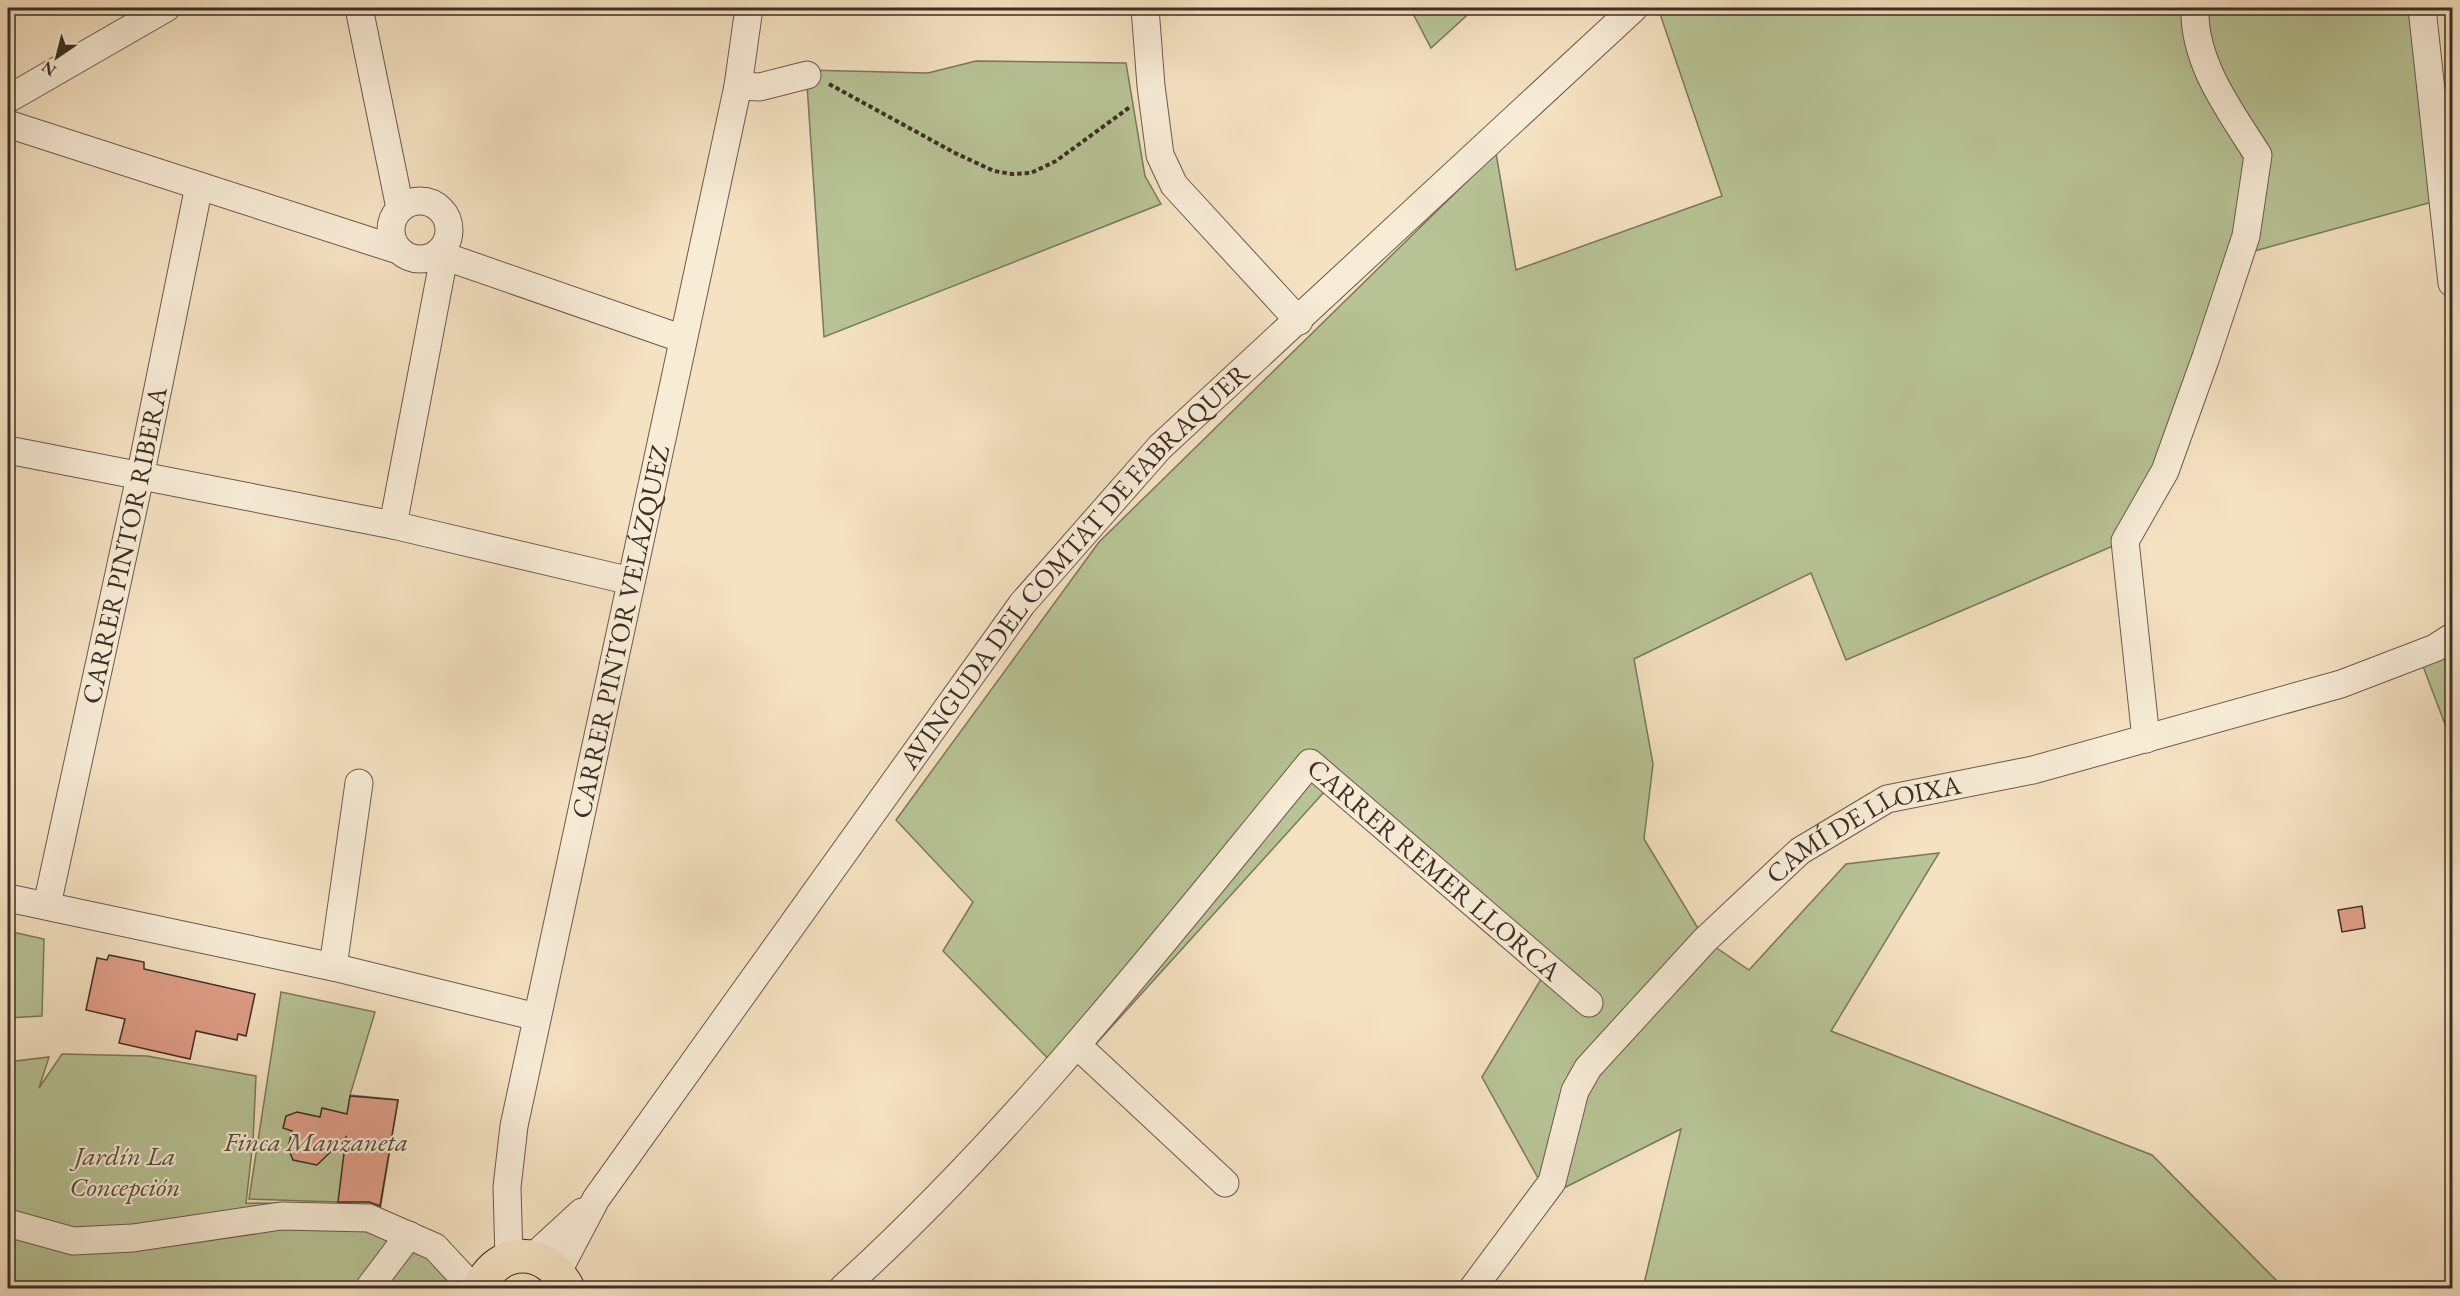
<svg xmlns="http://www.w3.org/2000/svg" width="2460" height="1296" viewBox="0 0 2460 1296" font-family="'EB Garamond',serif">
	<rect width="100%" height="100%" fill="#f5e2c2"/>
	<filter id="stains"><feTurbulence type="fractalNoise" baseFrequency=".00333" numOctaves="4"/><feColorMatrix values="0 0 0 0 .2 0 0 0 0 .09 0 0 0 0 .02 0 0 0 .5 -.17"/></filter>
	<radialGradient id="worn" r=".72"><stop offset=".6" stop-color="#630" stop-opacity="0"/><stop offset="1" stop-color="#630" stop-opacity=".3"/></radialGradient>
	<g fill="#b8c496" stroke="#7a785d" stroke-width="1.5">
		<polygon points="1410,8 1475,8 1431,48"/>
		<polygon points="1658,8 2423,8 2443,199 2240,255 2125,541 1846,660 1811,573 1634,659 1653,764 1644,839 1705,940 1749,970 1846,864 1939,853 1831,1031 2152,1155 2284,1288 1643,1288 1681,1129 1548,1196 1482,1077 1543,976 1326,790 1066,1077 943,951 973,902 896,820 1099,542 1496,153 1516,270 1722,196"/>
		<polygon points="976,61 1126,63 1145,176 1161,204 824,337 806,70 928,73"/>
		<polygon points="2452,651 2452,743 2423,666"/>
		<polygon points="8,931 44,939 42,1016 8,1018"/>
		<polygon points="281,992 375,1012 350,1095 398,1100 380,1210 338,1202 249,1199"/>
		<polygon points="62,1054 147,1056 256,1076 253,1141 246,1203 319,1204 409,1235 435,1247 503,1288 8,1288 8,1062 49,1057 39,1088"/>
	</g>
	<g fill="#e19f89" stroke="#3d2d24" stroke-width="1.5">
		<polygon points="2362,906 2365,928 2342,932 2338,910"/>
		<polygon points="109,955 144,962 144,969 255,994 246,1036 238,1034 237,1040 196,1031 190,1059 119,1043 125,1019 86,1010 97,958 107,960"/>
		<polygon points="350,1096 398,1100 380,1206 369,1202 338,1202 346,1137 317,1165 293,1160 288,1148 292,1131 283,1128 286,1116 297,1112 320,1117 322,1108 347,1114"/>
	</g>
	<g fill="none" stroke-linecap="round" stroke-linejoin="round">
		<defs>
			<g id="minor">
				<polyline points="359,8 400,208"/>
				<polyline points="1145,8 1151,86 1160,155 1174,185 1299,321"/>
				<polyline points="2422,8 2452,283"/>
				<polyline points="738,86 760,87 807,75"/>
				<polyline points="8,99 166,8"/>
				<polyline points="8,124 398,250"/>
				<circle cx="420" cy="230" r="29"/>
				<polyline points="438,254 683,339"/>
				<polyline points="8,450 393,525 631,581"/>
				<polyline points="393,525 444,257"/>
				<path d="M2146 739 2125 541 2165 471 2206 357 2246 236 2258 155C2230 111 2193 62 2195 8"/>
				<polyline points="8,898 333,967 537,1017"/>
				<path id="s1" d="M47 905 140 477 199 186"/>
				<polyline points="333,967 359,783"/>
				<polyline points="1077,1045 1225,1183"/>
				<polyline points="8,1223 73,1241 133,1238 281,1216 369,1218 435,1247 473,1288"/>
				<polyline points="534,1256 582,1212"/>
				<path id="s2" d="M509 1259 507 1187 514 1126 738 86 749 8"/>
				<path id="s3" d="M557 1273 596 1199 1022 604 1160 447 1634 8"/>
				<polyline points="369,1288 409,1235"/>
				<path id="s4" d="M843 1288C1016 1131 1161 944 1310 763L1589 1003"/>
				<path id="s5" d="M1473 1288 1552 1182 1575 1091 1588 1068 1705 940 1800 851 1887 799 2033 770 2341 684 2435 648 2452 637"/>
			</g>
			<path id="major" d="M479 1288C499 1245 546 1246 568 1288"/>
		</defs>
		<use href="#minor" stroke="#6b5a4c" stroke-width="29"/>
		<use href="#major" stroke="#3d2d24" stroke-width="35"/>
		<polyline stroke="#3d2d24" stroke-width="4" stroke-dasharray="4.5 3" stroke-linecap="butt" points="829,84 955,153 994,171 1012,174 1031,173 1056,161 1130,107"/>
		<use href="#minor" stroke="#f8ecd7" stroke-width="27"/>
		<use href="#major" stroke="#f5e2c2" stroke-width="33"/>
	</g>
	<g text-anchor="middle" stroke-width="4.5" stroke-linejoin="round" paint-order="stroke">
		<g font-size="27" fill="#3d2d24" stroke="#f8ecd7">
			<text dy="9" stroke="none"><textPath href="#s1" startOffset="368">CARRER PINTOR RIBERA</textPath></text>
			<text dy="9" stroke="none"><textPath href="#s3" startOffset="878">AVINGUDA DEL COMTAT DE FABRAQUER</textPath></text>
			<text dy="9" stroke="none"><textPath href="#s2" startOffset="639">CARRER PINTOR VELÁZQUEZ</textPath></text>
			<text dy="9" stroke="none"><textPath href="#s5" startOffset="624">CAMÍ DE LLOIXA</textPath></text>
			<text dy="9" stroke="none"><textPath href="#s4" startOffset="867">CARRER REMER LLORCA</textPath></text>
		</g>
		<g font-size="27" font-style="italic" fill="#564b3b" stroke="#f8ecd7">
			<text x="316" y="1151">Finca Manzaneta</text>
			<text x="125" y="1165">Jardín La<tspan x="125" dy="31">Concepción</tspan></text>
		</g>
	</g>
	<rect width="2460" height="1296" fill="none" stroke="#f5e2c2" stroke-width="30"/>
	<rect x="9" y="9" width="2442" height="1278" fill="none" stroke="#3d2d24" stroke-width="3"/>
	<rect x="15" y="15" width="2430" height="1266" fill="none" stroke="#3d2d24" stroke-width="1.5"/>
	<g transform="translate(57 57) rotate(215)" stroke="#f8ecd7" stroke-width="4.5" paint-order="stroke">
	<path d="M0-4.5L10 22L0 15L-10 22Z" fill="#3d2d24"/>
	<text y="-9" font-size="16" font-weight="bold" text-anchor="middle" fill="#3d2d24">N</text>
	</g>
	<rect width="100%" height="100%" filter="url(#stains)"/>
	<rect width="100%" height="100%" fill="url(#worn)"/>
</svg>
